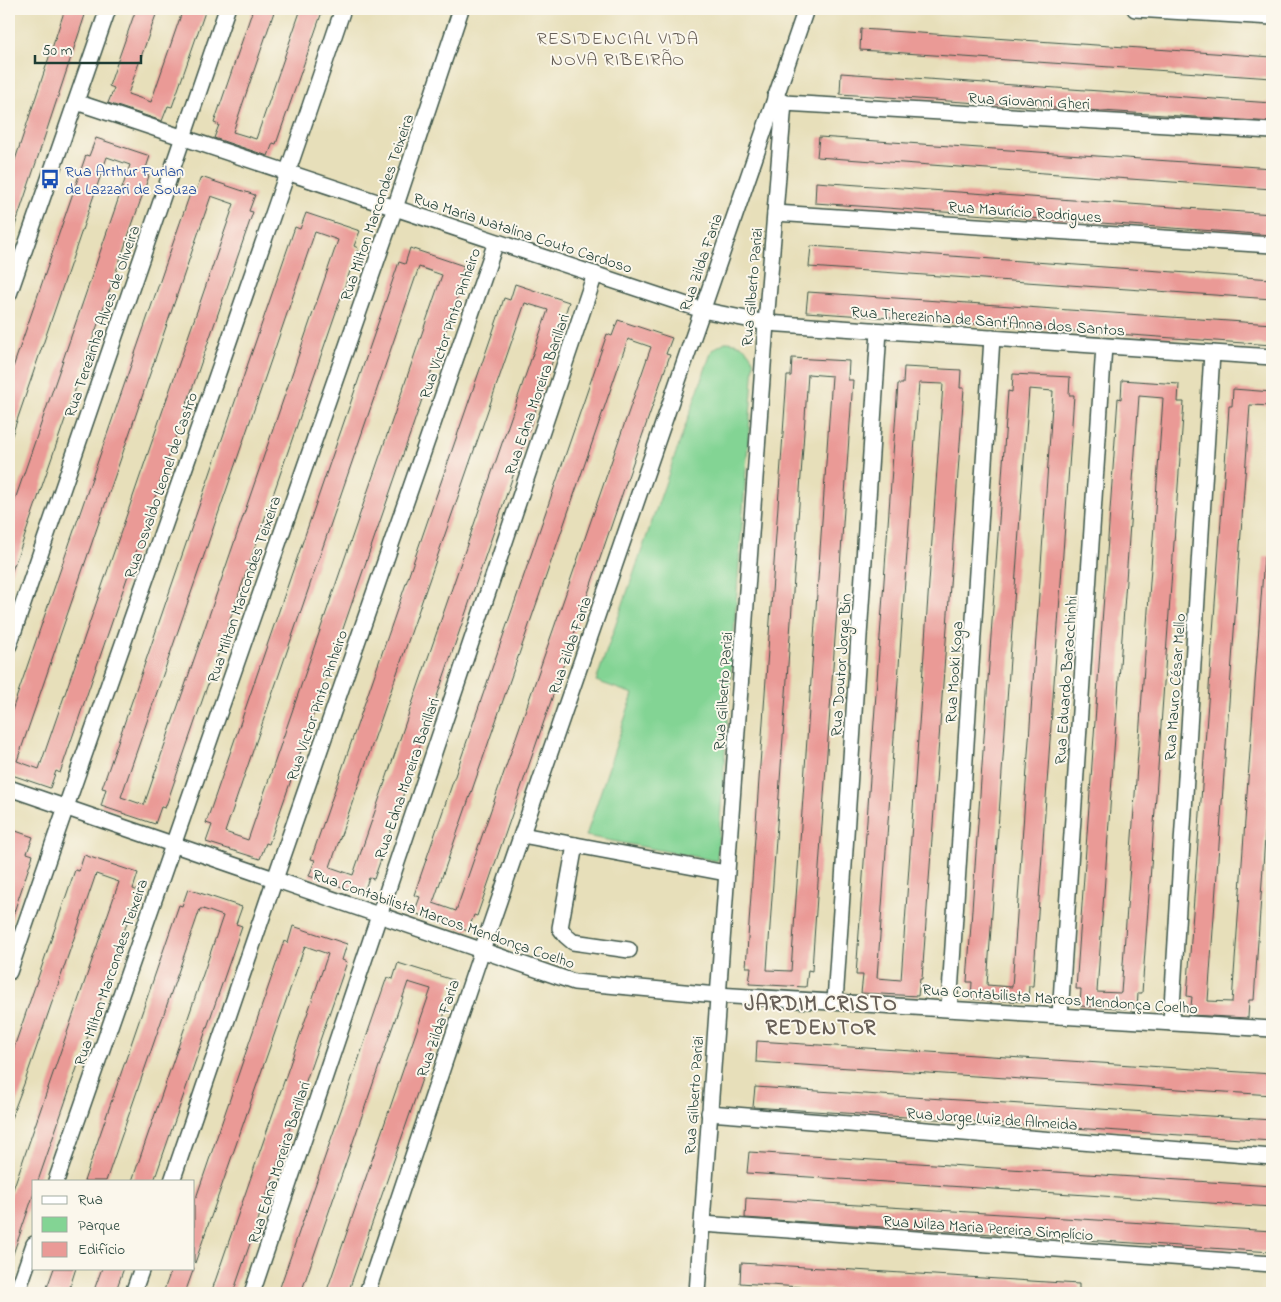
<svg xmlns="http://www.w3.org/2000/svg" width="1281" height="1302" viewBox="0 0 1281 1302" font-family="'Indie Flower',sans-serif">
	<rect width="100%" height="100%" fill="#fbf7ec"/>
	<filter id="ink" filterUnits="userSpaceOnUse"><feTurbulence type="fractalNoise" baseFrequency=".02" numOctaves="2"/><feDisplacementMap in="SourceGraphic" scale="10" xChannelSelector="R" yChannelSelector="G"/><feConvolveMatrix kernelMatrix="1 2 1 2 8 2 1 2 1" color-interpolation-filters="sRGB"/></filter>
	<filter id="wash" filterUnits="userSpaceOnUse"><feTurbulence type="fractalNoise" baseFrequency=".0096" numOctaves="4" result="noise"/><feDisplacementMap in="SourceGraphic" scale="20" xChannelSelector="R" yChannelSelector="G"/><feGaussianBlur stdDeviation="1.12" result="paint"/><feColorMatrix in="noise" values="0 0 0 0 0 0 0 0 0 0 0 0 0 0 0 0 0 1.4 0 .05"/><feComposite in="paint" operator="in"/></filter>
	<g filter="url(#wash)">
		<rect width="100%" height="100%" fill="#e7dfba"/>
		<path fill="#83d494" stroke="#518864" d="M725 342C740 342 749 348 754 363L717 861 586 836 633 694 596 681 712 350Z"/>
		<g id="blocks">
			<g fill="#ea9a96" fill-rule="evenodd">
				<polygon points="65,9 87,9 11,238 9,238 9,178"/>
				<polygon points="136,9 158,9 128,94 151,102 183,9 206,9 172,107 168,106 162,121 108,103 114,88 109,86"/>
				<polygon points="253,9 275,9 233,132 256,139 301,9 323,9 276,144 273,143 268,156 214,138 219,125 214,123"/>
				<polygon points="861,29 1272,57 1272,78 860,50"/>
				<polygon points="841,73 1272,103 1272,122 840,94"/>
				<polygon points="819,137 1272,168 1272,189 817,157"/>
				<polygon points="96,138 150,156 144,174 149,176 22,544 10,576 9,576 9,517 130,165 107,157 11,438 9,438 9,379 86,155 89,156"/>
				<path d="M201 177 255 195 249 211 253 212 60 773 56 771 50 788 12 775 11 779 9 778V719L191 191 195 193ZM211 196 234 204 39 769 17 761Z"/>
				<polygon points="816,182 1272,214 1272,235 815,203"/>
				<path d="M306 213 360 231 354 246 358 248 168 800 165 808 161 807 155 824 101 806 106 789 102 788 295 227 300 229ZM315 232 338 240 144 805 121 797Z"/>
				<polygon points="811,246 1272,279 1272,299 809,267"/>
				<path d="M410 248 464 266 459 282 462 283 269 844 266 843 260 859 206 842 212 825 206 823 399 262 405 264ZM419 267 442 275 248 840 225 832Z"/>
				<path d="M515 284 569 302 564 318 567 319 381 859 374 879 369 878 363 894 309 876 315 860 311 859 499 314 504 298 510 300ZM525 303 548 310 353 875 330 867Z"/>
				<polygon points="808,292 1272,324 1272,345 806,312"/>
				<path d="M618 320 672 338 666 354 670 355 477 916 474 915 468 931 414 913 420 897 414 895 607 334 612 336ZM628 339 651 347 456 911 433 903Z"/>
				<path d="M792 358 849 361 848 380H853L813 954 812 971 808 970 806 987 749 984 751 967H746L787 376H791ZM808 374 832 376 791 971 767 970Z"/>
				<path d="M904 367 961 370 960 388H964L922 979H920L918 996 861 993 863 975H856L898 384H903ZM919 383 943 384 901 980 877 978Z"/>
				<path d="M1013 374 1070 377 1069 395H1074L1034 971 1033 986H1029L1028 1002 971 999 972 982H967L1008 391 1012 392ZM1029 389 1053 391 1012 987 987 985Z"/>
				<path d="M1122 380 1179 384 1178 402H1184L1142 993H1138L1137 1009 1080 1006 1081 989H1076L1118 398 1121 399ZM1139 396 1163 398 1121 993 1097 992Z"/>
				<polygon points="1233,389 1272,392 1272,406 1250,405 1208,1001 1232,1002 1264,557 1272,557 1272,734 1254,1000 1249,1000 1248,1018 1190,1015 1192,997 1187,996 1228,422 1229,406 1232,406"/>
				<polygon points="13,830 33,837 27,853 33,855 11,921 9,921 9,844"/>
				<polygon points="84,855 138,873 133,889 138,891 38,1181 34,1181 34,1193 11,1260 9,1260 9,1201 119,882 96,874 24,1084 10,1121 9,1121 9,1062 75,870 79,871"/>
				<polygon points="188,889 242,907 236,924 242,926 154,1181 132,1181 223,916 203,909 200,909 189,941 106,1181 84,1181 179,905 182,906"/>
				<polygon points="293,926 347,944 342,960 347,962 233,1293 211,1293 328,954 305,946 205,1234 195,1263 194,1262 194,1197 196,1198 284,941 288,943"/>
				<polygon points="398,963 453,980 447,997 450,998 348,1293 326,1293 431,989 408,982 301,1293 278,1293 387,977 393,979"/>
				<polygon points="757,1041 1272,1074 1272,1095 756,1062"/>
				<polygon points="755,1087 1272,1120 1272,1141 753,1107"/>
				<polygon points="749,1152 1272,1186 1272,1207 747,1173"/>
				<polygon points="746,1198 1272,1231 1272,1252 745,1218"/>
				<polygon points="741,1263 1079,1284 1079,1293 889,1293 740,1283"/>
				<polygon points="54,1268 76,1268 68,1293 45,1293"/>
				<polygon points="102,1268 124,1268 115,1293 93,1293"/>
				<polygon points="172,1268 194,1268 185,1293 163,1293"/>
			</g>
		</g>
	</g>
	<g filter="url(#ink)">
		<use href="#blocks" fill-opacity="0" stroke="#3d5548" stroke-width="1"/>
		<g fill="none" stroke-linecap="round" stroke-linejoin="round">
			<defs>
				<g id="minor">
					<polyline points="1135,9 1272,17"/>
					<polyline points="76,102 702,310 766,323 1272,357"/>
					<polyline points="784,103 1272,131"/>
					<polyline points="775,213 1272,245"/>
					<polyline points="9,294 108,9"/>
					<polyline points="9,645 227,9"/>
					<polyline points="9,788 574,982 717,995 1272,1029"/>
					<polyline points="522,835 726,873"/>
					<polyline points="575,845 560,928 566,936 573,942 629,950"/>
					<path d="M9 972C119 650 235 331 343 9"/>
					<polyline points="835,1002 879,331"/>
					<polyline points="949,1009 992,338"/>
					<polyline points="1060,1016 1104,346"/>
					<polyline points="1171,1023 1212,353"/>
					<polyline points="709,1113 1272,1157"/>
					<polyline points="56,1181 395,208 461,9"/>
					<polyline points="172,1181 275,879 496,242"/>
					<polyline points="702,1224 1272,1264"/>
					<polyline points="17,1293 34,1244"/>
					<polyline points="133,1293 142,1268"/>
					<polyline points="252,1293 595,274"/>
					<polyline points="367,1293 482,950 806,9"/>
					<polyline points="697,1293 766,323 784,103 775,97"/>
				</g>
			</defs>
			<use href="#minor" stroke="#3d5548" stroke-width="18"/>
			<use href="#minor" stroke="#fff" stroke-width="15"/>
		</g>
	</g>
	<defs>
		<symbol id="bus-bare" viewBox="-9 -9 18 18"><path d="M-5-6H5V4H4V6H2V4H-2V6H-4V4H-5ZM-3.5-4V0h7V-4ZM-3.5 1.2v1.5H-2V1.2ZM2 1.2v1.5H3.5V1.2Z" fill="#1a4fb4" stroke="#fbf7ec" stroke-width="2.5" paint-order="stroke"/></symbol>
	</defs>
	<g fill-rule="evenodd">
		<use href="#bus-bare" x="36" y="165" width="28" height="28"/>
	</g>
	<g text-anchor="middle" stroke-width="4" stroke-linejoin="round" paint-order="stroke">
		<g font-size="16" fill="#1f3d34" stroke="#fbf7ec">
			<text transform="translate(1029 100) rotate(3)" y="6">Rua Giovanni Gheri</text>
			<text transform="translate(376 207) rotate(-71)" y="6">Rua Milton Marcondes Teixeira</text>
			<text transform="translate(1025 211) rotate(4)" y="6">Rua Maurício Rodrigues</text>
			<text transform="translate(523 232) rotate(18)" y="6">Rua Maria Natalina Couto Cardoso</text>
			<text transform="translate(700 262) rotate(-71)" y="6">Rua Zilda Faria</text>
			<text transform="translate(751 287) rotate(-85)" y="6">Rua Gilberto Parizi</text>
			<text transform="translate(988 320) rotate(4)" y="6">Rua Therezinha de Sant'Anna dos Santos</text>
			<text transform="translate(101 321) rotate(-71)" y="6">Rua Terezinha Alves de Oliveira</text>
			<text transform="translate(449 323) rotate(-71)" y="6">Rua Victor Pinto Pinheiro</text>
			<text transform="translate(536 394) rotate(-71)" y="6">Rua Edna Moreira Barillari</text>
			<text transform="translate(160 485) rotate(-71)" y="6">Rua Osvaldo Leonel de Castro</text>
			<text transform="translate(243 589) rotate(-71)" y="6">Rua Milton Marcondes Teixeira</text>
			<text transform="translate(569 645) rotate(-71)" y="6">Rua Zilda Faria</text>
			<text transform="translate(840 665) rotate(-86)" y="6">Rua Doutor Jorge Bin</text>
			<text transform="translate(953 672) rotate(-86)" y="6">Rua Mooki Koga</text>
			<text transform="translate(1065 680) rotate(-86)" y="6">Rua Eduardo Baracchinhi</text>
			<text transform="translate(1174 687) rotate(-86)" y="6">Rua Mauro César Mello</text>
			<text transform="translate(722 691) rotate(-86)" y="6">Rua Gilberto Parizi</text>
			<text transform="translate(316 705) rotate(-71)" y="6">Rua Victor Pinto Pinheiro</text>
			<text transform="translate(406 778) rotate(-71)" y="6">Rua Edna Moreira Barillari</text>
			<text transform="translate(444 918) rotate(19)" y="6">Rua Contabilista Marcos Mendonça Coelho</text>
			<text transform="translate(110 972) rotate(-71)" y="6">Rua Milton Marcondes Teixeira</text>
			<text transform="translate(1060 998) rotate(4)" y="6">Rua Contabilista Marcos Mendonça Coelho</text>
			<text transform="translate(437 1028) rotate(-71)" y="6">Rua Zilda Faria</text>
			<text transform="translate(693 1095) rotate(-86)" y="6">Rua Gilberto Parizi</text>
			<text transform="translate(992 1118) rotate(4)" y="6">Rua Jorge Luiz de Almeida</text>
			<text transform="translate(278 1162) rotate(-72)" y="6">Rua Edna Moreira Barillari</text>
			<text transform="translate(988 1227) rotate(4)" y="6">Rua Nilza Maria Pereira Simplício</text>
		</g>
		<g font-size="16" fill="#164399" stroke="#fbf7ec" text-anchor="start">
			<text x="65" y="176">Rua Arthur Furlan<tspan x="65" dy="18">de Lazzari de Souza</tspan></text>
		</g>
		<g font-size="18" letter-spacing="1" fill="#665e56" stroke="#fbf7ec">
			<text x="618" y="44">RESIDENCIAL VIDA<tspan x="618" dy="21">NOVA RIBEIRÃO</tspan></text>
		</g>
		<g font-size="21" font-weight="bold" letter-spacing="1" fill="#665e56" stroke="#fbf7ec">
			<text x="821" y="1010">JARDIM CRISTO<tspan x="821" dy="24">REDENTOR</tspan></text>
		</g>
	</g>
	<rect width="1281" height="1302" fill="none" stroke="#fbf7ec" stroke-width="30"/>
	<rect x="32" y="1180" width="162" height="90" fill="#fbf7ec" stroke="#a3ada2"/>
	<rect x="42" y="1196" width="25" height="8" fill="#ffffff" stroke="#a3ada2"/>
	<text x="78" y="1204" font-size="15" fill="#1f3d34">Rua</text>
	<rect x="42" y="1217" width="25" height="15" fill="#83d494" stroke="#a3ada2"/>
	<text x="78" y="1230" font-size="15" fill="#1f3d34">Parque</text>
	<rect x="42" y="1242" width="25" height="15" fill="#ea9a96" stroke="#a3ada2"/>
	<text x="78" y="1254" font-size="15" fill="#1f3d34">Edifício</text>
	<path d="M35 55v8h106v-8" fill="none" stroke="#1f3d34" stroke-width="2.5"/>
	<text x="42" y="55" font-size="15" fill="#1f3d34" stroke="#fbf7ec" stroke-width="4" paint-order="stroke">50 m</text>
</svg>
